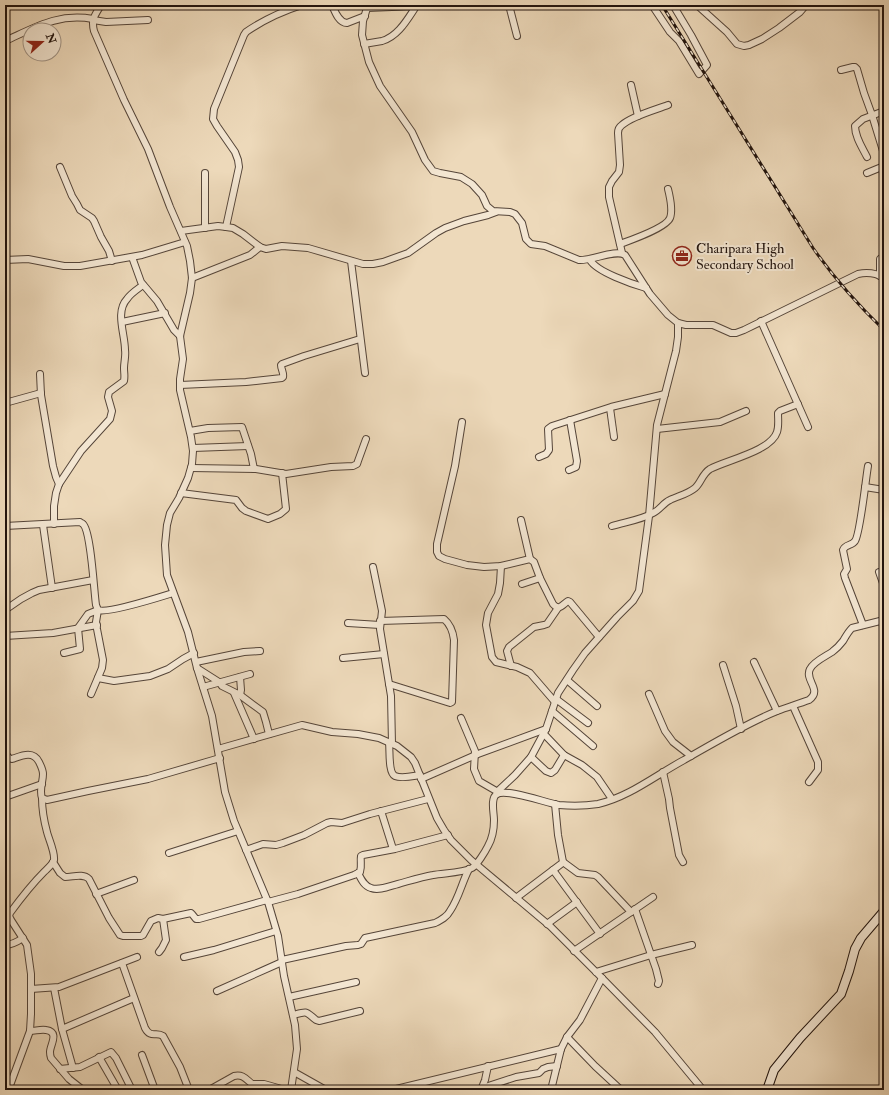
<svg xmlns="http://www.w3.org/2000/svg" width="889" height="1095" viewBox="0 0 889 1095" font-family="'IM FELL Double Pica',serif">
	<rect width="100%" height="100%" fill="#edd9ba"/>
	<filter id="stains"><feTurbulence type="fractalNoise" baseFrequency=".005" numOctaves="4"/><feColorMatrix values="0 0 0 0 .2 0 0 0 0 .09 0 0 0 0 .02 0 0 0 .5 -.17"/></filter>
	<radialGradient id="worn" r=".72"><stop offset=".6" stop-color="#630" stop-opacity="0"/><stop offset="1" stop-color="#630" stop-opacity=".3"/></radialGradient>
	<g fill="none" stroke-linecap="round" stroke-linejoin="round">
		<defs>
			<g id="street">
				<path d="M101 5C95 15 91 19 94 31L124 100 148 149 170 207 187 246 190 261 192 278 190 293 180 336 183 359 180 379V390L191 437 193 451 192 464 188 478 179 498 170 513 167 525 165 545 167 575 188 632 197 668 212 716 225 792 234 821 268 902 278 936 284 976 295 1025 297 1049 291 1090"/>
				<path d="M332 5C335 12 339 23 347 23L365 16"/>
				<path d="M368 5 363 21 362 35 369 62 380 86 412 132 425 160 433 171 440 173 461 177 472 184 482 195 487 206 493 211 510 212 515 214 522 223 526 239 531 244 545 246 579 260C592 261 615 249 625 255L650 294 668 315 678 323 686 325H713L731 333H736L744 330 858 274C868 272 876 273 884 278"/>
				<polyline points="509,5 517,36"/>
				<polyline points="652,5 670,32 679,41 699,74 707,65 691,35 673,5"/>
				<polyline points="697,5 727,32 737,44 744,46 749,45 762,39 779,28 800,12 806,5"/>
				<polyline points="367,8 417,6"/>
				<polyline points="93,20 106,22 148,20"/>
				<path d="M5 41C36 27 58 13 93 19"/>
				<path d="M364 44C370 43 376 42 382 41 399 36 408 18 417 5"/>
				<polyline points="841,70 853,67 855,67 857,69 864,93 872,115 884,154"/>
				<polyline points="631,85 638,116"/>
				<path d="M867 157C862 147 855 137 855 126L863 119 884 111"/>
				<polyline points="60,167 72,196 77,204 80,210 92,218 94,221 101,237 109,251 112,261"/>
				<polyline points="205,173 205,228"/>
				<polyline points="867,173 884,166"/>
				<path d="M226 227 239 167 238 160 235 152 217 126 213 119 214 109 244 35 246 32C262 21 283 11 302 5"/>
				<polyline points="181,231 218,226 226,227 233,228 243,234 260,247 266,249 282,246 308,248 363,264 373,264 383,262 408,253 436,233 445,228 464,221 488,215 496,212"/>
				<path d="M620 244C631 240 666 228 670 218 673 210 670 197 668 189"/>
				<path d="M622 253 609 197V187L612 181 619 172 620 165 618 133C618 130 619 127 622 125 632 116 655 110 668 105"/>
				<polyline points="132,257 141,282 157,301 174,330 180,336"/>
				<polyline points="5,260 28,259 64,266 80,266 142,255 185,242"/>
				<path d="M590 260C597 272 632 284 646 288"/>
				<polyline points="351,261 365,373"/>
				<polyline points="880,276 880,259 884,256"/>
				<polyline points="192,278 250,255 260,247"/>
				<polyline points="761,321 808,427"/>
				<polyline points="122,322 165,313"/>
				<polyline points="40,374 41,395 53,466 56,477 59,484"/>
				<path d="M180 385 246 382 282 378 283 377C284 373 281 369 281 365L282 364 304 356 360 339"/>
				<polyline points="5,403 41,393"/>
				<polyline points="610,408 614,437"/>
				<path d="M462 422 455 466 437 544V552L439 556 445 559 467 565 484 567 501 566 530 559 534 562 540 578 553 604C559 611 562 605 568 601L570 602 599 637"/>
				<polyline points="657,429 720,422 746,411"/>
				<polyline points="190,431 208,428 242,427 251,454 254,469"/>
				<polyline points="193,448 248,446"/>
				<polyline points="539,457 546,454 549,450 548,429 552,426 611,407 665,394"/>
				<polyline points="191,468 256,469 286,474 331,467 353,466 357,464 358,461 366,439"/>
				<polyline points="569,470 576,467 577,461 570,420"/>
				<polyline points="865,487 884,490"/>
				<polyline points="181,493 236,500 242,508 246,511 268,519 280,514 286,509 282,473"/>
				<polyline points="521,520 530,559"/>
				<path d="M54 524V506L56 493 59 484 81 451 110 419 112 411 108 397 109 392 124 381C125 376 124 373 124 368 124 362 126 356 125 350 125 334 115 312 127 299 131 293 138 289 143 285"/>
				<polyline points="43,525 52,588"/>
				<path d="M5 526 80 522C81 523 82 523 83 524 91 531 94 592 96 605L98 610C107 614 160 597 173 593"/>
				<path d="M612 526C625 522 641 520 653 513 660 510 663 503 670 500 678 496 688 494 695 488 701 483 702 474 710 469 727 460 771 451 777 432 779 426 778 419 778 413L780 411 798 404"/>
				<polyline points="501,566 500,583 498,594 488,613 486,625 492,657 496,662 517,667 530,673 555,702"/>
				<polyline points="373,567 382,611 380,629 391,696 392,744"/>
				<polyline points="879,572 884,586"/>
				<polyline points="522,584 540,578"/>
				<polyline points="5,610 21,599 32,593 39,590 93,580"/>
				<path d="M380 621 444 619C450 624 453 632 454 640L452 702 450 703 389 684"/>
				<polyline points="348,623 380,625"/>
				<path d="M863 625 845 578 844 574 847 569 843 550C845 544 852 546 855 541 860 535 866 477 868 466"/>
				<polyline points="5,636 53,633 97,625"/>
				<polyline points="64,653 80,649 78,628 88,614 98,610 96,622 97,629 103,660 102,668 91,694"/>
				<polyline points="343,658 384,654"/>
				<polyline points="196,662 244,652 260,651"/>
				<polyline points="754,662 777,711"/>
				<polyline points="723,665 736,706 741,729"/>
				<polyline points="511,666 507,651 509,647 534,627 544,625 547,624 558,608"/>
				<polyline points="197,668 219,682 222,686 240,695 248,701 263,712 266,722 269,734"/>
				<polyline points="240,677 241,690 240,695"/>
				<polyline points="98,678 114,681 150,676 168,669 183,659 194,653"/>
				<polyline points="567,680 597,706"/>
				<polyline points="203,687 250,674"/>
				<polyline points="234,693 254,739"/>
				<polyline points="649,694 665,731 673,742 691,756"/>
				<polyline points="556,699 588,723"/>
				<polyline points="793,706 818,762 818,770 809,782"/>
				<polyline points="552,711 593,746"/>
				<polyline points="461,718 475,751 474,769 479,781 498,792"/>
				<polyline points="544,734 564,755 582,765 597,777 612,799"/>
				<path d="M389 743C390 749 388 773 395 776 402 779 413 776 420 775"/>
				<polyline points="218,749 302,725 332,732 358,734 379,738 397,746 411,757 415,763 437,818 444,830 451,840 471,860 550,926 599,975 655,1032 703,1090"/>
				<path d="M5 753 9 758 12 759C21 756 33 750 39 762 41 766 43 770 43 774 43 782 39 790 42 798L47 800 88 791 148 779 220 758"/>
				<polyline points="531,757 546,771 551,773 555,770 564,755"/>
				<polyline points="663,772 669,799 670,808 679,855 683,862"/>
				<polyline points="421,779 478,754 546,729"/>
				<polyline points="497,794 499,790 515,775 531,757 546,729 558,693 573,670 585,653 617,617 633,601 639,591 649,516 657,425 676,351 678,337 678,323"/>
				<polyline points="5,797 42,784"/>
				<polyline points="381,811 393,849"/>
				<polyline points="246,850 263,844 276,845 283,843 304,835 327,823 331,822 342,823 370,814 428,799"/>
				<polyline points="169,853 238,831"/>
				<path d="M53 862 60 873 65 877C73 877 83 873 89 879L109 918 120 935 123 936H141L143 935 151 921 158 918 163 919 191 913 192 914 196 919H199L267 900"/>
				<polyline points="563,862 578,873 595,875 598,877 631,912"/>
				<polyline points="553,870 600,934"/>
				<path d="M358 873C361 879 364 886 371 888 379 891 390 886 398 884 409 881 421 877 433 875 443 873 463 873 472 868 477 865 485 852 488 846 492 839 494 828 494 820 494 813 490 798 497 794 507 788 546 803 559 805 571 806 585 806 598 804 629 797 656 775 684 760 714 743 745 724 777 711 788 707 798 704 809 700 823 690 804 680 810 669 813 662 826 656 832 652 836 649 840 645 843 641 846 636 848 632 852 628L884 620"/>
				<polyline points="96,894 134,880"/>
				<polyline points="516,898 561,864 563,862 558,835 555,804"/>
				<path d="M268 902 298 894 354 875 360 872C362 866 360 861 361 856L363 855 395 849 448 835"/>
				<polyline points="635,909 656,969 659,981 658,984"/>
				<polyline points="547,924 577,902"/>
				<path d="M5 945C12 945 17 942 23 938"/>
				<polyline points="574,951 653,897"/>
				<polyline points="159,952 162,948 166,940 163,919"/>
				<polyline points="184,957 214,950 276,931"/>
				<path d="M282 960 346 946 358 945 361 944 365 938 435 923C441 920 447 917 450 911 459 898 462 882 469 869"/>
				<path d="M122 963 145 1028C151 1039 156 1031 163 1036L180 1067 189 1090"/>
				<polyline points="596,972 651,955 692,945"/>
				<polyline points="54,988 62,1029 73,1068"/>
				<polyline points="31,989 59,987 137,957"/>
				<polyline points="217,991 282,962"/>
				<polyline points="289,997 356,982"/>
				<path d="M293 1015C308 1011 305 1011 316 1020L319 1021 360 1011"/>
				<polyline points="62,1029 134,998"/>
				<path d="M30 1031C35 1031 41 1029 46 1030 60 1032 50 1045 50 1052 50 1055 50 1055 51 1058L69 1079 83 1090"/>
				<polyline points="567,1037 595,1066 621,1090"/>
				<polyline points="142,1055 155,1090"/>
				<polyline points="99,1057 118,1090"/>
				<polyline points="60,1069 80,1067 111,1052 116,1058 132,1090"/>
				<polyline points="294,1072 326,1090"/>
				<path d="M9 1090V1088L30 1031 31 1014V974L27 945 11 920 9 916 10 913C21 898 32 884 44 872 48 868 53 864 54 860 55 852 49 840 47 832 44 821 42 810 42 798"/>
				<path d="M209 1090 234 1076C243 1074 246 1079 252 1084H264L285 1090"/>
				<polyline points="392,1090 561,1049"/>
				<polyline points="476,1090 516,1077 539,1073 543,1069 548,1067 557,1066"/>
				<polyline points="481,1090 485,1080 488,1066"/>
				<polyline points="551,1090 561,1049 567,1037 580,1020 602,978"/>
			</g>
			<polyline id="secondary" points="767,1090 774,1070 800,1038 841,994 849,971 855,949 861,938 884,911"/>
		</defs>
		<use href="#street" stroke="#554539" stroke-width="8"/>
		<use href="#secondary" stroke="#22140e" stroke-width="10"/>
		<use href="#street" stroke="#f3e6d2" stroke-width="6"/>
		<use href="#secondary" stroke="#f3e6d2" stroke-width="8"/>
		<defs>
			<path id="rail" d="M662 5 813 248C834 278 858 305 884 330"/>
		</defs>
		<use href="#rail" stroke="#22140e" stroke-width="3"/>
		<use href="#rail" stroke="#f3e6d2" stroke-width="1.5" stroke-dasharray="4.5" stroke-linecap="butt"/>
	</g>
	<defs>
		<symbol id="office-ring" viewBox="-11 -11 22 22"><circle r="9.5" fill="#f3e6d2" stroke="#8f2418" stroke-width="1.5"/><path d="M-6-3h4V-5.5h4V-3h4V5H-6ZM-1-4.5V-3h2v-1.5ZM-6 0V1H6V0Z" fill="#8f2418"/></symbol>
	</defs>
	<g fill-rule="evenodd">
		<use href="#office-ring" x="671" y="245" width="22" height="22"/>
	</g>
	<g text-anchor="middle" stroke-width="4" stroke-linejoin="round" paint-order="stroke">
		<g font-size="14" fill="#22140e" stroke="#f3e6d2" text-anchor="start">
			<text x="696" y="253">Charipara High<tspan x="696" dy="16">Secondary School</tspan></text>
		</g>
	</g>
	<rect width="889" height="1095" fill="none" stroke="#edd9ba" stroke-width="20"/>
	<rect x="6" y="6" width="877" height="1083" fill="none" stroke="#22140e" stroke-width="2"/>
	<rect x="10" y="10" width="869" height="1075" fill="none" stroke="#22140e"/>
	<g transform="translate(42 42) rotate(69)"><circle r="19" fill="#f3e6d2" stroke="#9f9284"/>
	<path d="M0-3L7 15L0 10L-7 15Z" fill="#8f2418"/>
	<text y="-6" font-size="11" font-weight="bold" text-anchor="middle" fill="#22140e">N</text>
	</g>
	<rect width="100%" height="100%" filter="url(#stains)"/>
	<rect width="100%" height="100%" fill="url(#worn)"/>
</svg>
